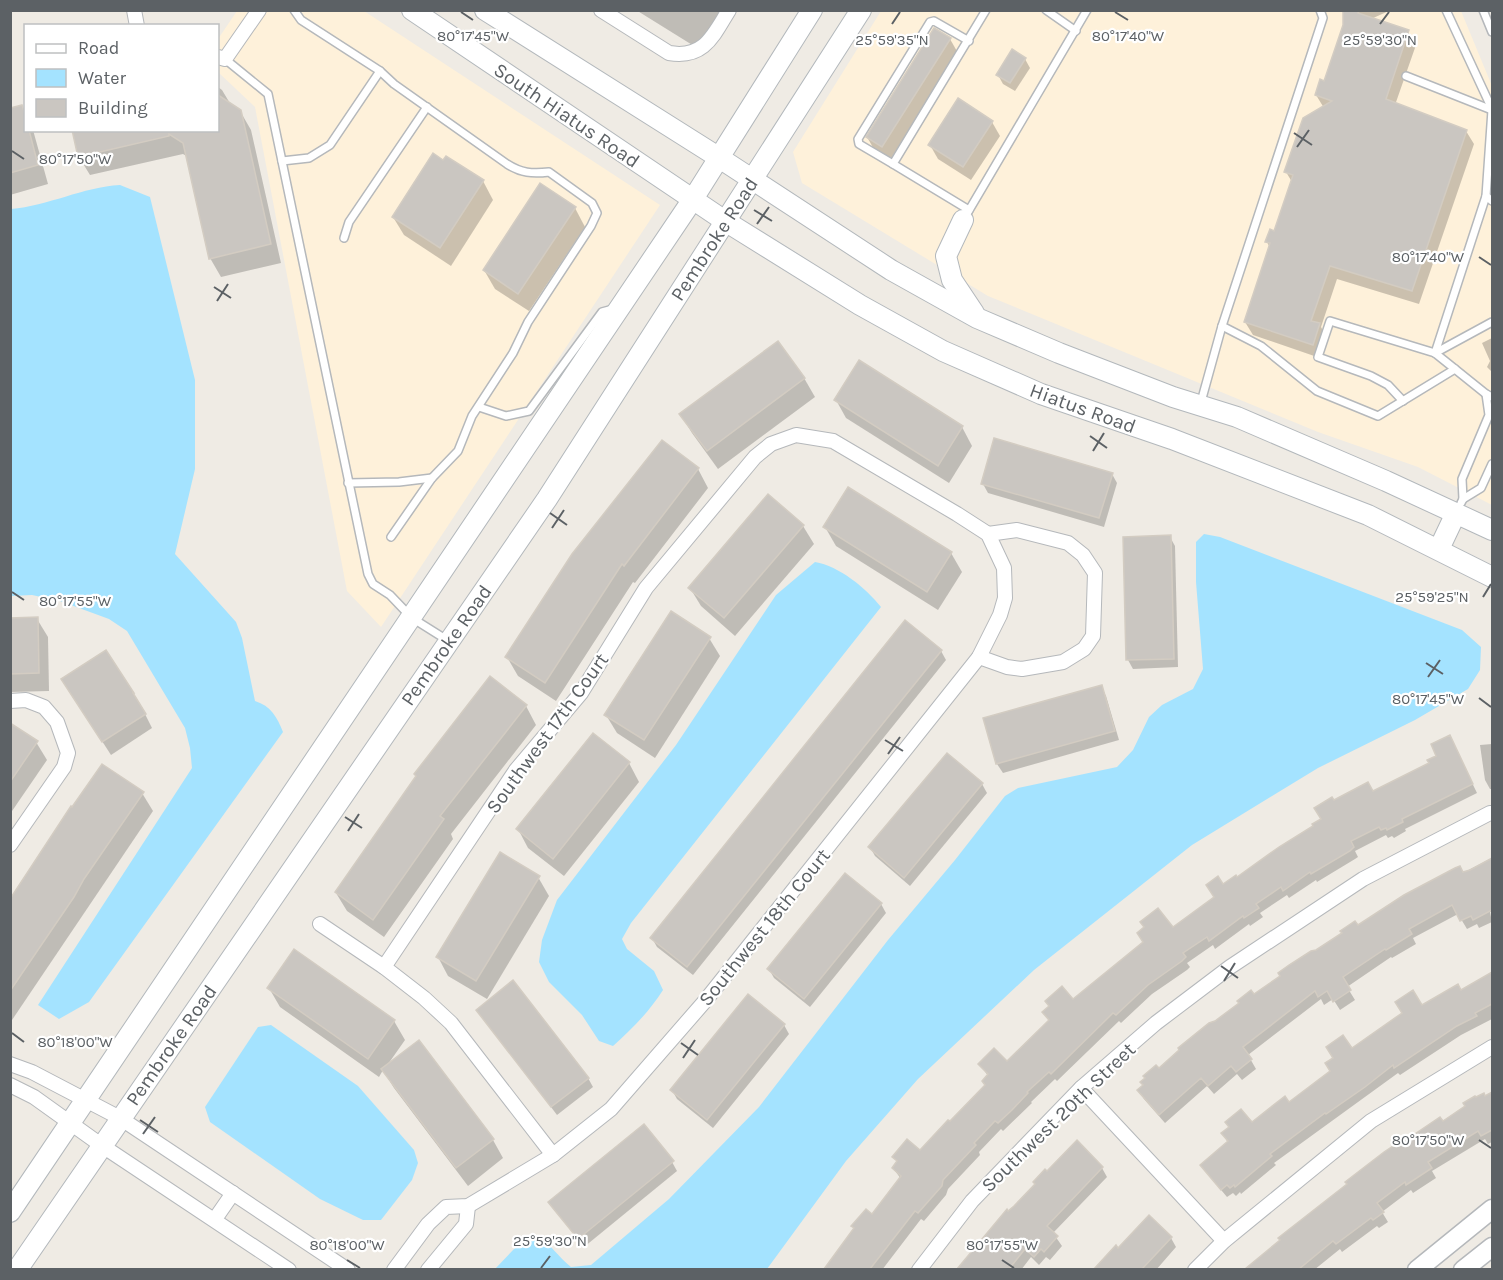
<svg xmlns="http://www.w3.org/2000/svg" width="1503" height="1280" viewBox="0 0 1503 1280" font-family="Karla,sans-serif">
	<rect width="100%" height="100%" fill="#efebe4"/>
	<g fill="#fef1da">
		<polygon points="237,11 364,11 660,205 381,627 347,591 255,107 218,72 218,39"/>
		<polygon points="881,11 1461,11 1492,86 1492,505 1418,467 1318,432 988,296 802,183 793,152"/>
	</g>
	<g fill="#a4e3ff">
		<path d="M120 185 150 197 195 380V469L175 554 236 622 242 638 255 701C271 706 277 717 283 732L89 1002 59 1019 38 1005 192 768 190 748 185 728 127 631 109 619 60 601 32 595 11 596V209C48 206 83 187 120 185Z"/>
		<path d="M1204 534 1220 537 1462 630 1481 647 1480 670 1468 689 1415 720 1318 768 1192 845 1034 970 918 1079 846 1161 767 1269H495L514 1249 537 1235C551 1244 558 1257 571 1267L591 1265 669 1199 759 1107 888 940 955 860 1005 796 1018 788 1117 767 1133 750 1149 717 1162 705 1193 689 1203 669 1196 582V542Z"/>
		<path d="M815 562C839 566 866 588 881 607L631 923 622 939 627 949 654 971 663 990C649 1012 632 1029 613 1046L599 1041 582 1015 549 982 539 962 542 940 557 900 676 745 776 595Z"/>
		<polygon points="271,1025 358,1086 414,1150 418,1163 412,1180 381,1220 363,1220 320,1199 210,1122 205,1107 258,1027"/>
	</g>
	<g fill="#0003">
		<polygon points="636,10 727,10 702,51"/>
		<polygon points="1344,10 1391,10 1371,19 1408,32 1416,45 1395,105 1466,131 1474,144 1419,304 1337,279 1321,327 1327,338 1320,358 1253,335 1245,322 1270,248 1267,242 1275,233 1292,182 1286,172 1324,108 1316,95 1324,83 1345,25"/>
		<polygon points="935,30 950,39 958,53 890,160 875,151 867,137"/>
		<polygon points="1025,59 1030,68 1015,91 1003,84 998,75"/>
		<polygon points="218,87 222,90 231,105 240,111 251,130 281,263 221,277 210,258 188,157 183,154 90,175 79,157 73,130 218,130"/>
		<polygon points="21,107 26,114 26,130 33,130 48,184 10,195 10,110"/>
		<polygon points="992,122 1000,136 971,180 938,159 930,145"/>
		<polygon points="483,181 493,200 451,266 404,235 393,217"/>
		<polygon points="575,208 585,227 529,311 495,289 484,270"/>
		<polygon points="1492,338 1492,372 1487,367 1490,361 1482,343"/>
		<polygon points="804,378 815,397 718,469 692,433 681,415"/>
		<polygon points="836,400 962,427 972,446 949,483 846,418"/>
		<polygon points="698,469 708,488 635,583 633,582 556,701 518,676 507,657"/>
		<polygon points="1112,474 1117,483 1104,527 988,493 983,484"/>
		<polygon points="849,489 951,553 962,572 938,610 836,546 825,527"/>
		<polygon points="803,526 814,544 735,636 701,606 690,588"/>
		<polygon points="1170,537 1175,546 1178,667 1133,669 1128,660"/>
		<polygon points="37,619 48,637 49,691 10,692 10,620"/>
		<polygon points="709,638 720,656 655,758 617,733 606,715"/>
		<polygon points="941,651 946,660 693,975 657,947 652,938"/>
		<polygon points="1101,687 1106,696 1119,740 1003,773 997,764 985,719"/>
		<polygon points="71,693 145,714 152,728 111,755"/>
		<polygon points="526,706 536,725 451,834 453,839 384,937 347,911 336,893"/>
		<polygon points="10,725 36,742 47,760 10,814"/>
		<polygon points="1492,744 1492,789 1490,789 1485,780 1480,745"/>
		<polygon points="1454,746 1477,793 1405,829 1406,831 1394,838 1392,836 1388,838 1386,835 1355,851 1358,857 1355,859 1317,882 1316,880 1289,898 1287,895 1260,913 1263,917 1250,926 1249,924 1215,949 1213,945 1187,963 1190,967 1187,970 1152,994 1121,1023 1119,1021 1057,1081 1055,1079 1031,1102 1032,1103 1003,1131 1001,1129 979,1152 980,1155 948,1189 946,1195 924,1221 921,1219 882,1270 826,1270 855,1229 872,1216 901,1179 893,1168 898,1163 894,1157 920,1152 986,1086 988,1076 980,1064 1007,1063 1049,1021 1044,1013 1073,1001 1215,898 1223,886 1237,879 1315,826 1323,819 1334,802 1373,793 1431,764"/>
		<polygon points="947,755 982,784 987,793 910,886 875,856 870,847"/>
		<polygon points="629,763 639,782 564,876 528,848 518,829"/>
		<polygon points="142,793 153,811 10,1023 10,902"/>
		<polygon points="1492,858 1492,911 1490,912 1492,922 1479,928 1477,924 1467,929 1458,914 1413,938 1416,944 1392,958 1391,957 1347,987 1355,1000 1340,1010 1333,999 1324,1005 1321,999 1248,1055 1256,1069 1242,1080 1237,1074 1214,1094 1207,1086 1165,1123 1144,1099 1139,1090 1159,1070 1215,1022 1317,952 1357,927"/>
		<polygon points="538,877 549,896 487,999 448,976 438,957"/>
		<polygon points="881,904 886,913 810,1007 774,978 769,969"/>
		<polygon points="1492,974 1492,1019 1461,1035 1400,1075 1398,1073 1274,1163 1276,1165 1241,1194 1240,1192 1236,1196 1233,1193 1227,1197 1207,1173 1202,1165 1228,1143 1223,1134 1252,1124 1289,1104 1331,1072 1352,1050 1421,1007 1461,992"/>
		<polygon points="269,988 394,1021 405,1040 386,1067 493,1140 503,1158 468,1186 394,1088 383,1070 379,1077 280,1007"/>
		<polygon points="478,1010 588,1078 593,1087 557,1115"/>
		<polygon points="784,1025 789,1034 713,1128 677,1099 672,1090"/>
		<polygon points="1492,1092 1492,1142 1488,1144 1485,1139 1432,1171 1436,1178 1413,1193 1411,1190 1382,1212 1388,1222 1379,1228 1377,1226 1342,1252 1340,1249 1314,1270 1244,1270 1400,1146"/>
		<polygon points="1077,1142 1102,1168 1107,1177 1053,1233 1062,1246 1050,1260 1046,1257 1039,1265 1031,1257 1021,1270 959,1270 1007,1212 1008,1213"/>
		<polygon points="672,1162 677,1171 584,1247 550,1203"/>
		<polygon points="1149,1217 1171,1238 1176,1247 1156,1270 1095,1270 1116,1248 1119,1250"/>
	</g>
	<g fill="#cac6c1" stroke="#d3ccc2" stroke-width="1.5">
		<polygon points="1343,10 1359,10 1358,13 1409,30 1386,99 1467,130 1412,291 1330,266 1311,321 1320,323 1313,345 1244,322 1270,243 1265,242 1270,229 1274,231 1293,175 1284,172 1303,118 1332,101 1315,95 1320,79 1324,81 1343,25"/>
		<polygon points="934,28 951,38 882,147 866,137"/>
		<polygon points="1012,49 1026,58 1010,83 996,75"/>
		<polygon points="218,95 241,110 271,244 209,259 183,143 169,134 169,136 78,157 72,130 218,130"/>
		<polygon points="958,98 993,121 963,167 928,145"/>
		<polygon points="22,105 26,118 26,130 29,130 38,165 10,173 10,108"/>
		<polygon points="433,153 443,160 446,156 484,180 440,248 392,217"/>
		<polygon points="540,183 576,207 518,294 483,270"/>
		<polygon points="778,341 805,378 707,451 679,414"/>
		<polygon points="859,360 963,426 938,466 834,400"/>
		<polygon points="994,438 1113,473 1099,518 981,484"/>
		<polygon points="662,440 699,468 624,566 622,564 545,683 505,657 572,554"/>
		<polygon points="848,487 952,552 927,592 823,527"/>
		<polygon points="768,494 804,525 724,618 688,588"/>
		<polygon points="1171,535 1174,659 1126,660 1123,537"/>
		<polygon points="671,611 711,637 644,740 604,715"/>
		<polygon points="38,617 39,673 10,674 10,618"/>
		<polygon points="905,620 942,650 687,967 650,938"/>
		<polygon points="106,650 134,693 133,693 146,714 102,742 61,679"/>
		<polygon points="490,676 527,705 440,816 444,819 373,920 335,892 416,776 414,774"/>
		<polygon points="1102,685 1115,731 996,764 983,718"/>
		<polygon points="10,723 38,741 10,782"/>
		<polygon points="593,733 630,762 553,859 516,829"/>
		<polygon points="1450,735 1473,784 1402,819 1403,822 1387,830 1386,828 1381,830 1379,827 1351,841 1354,847 1350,851 1311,874 1310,872 1283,891 1281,887 1256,904 1259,908 1244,918 1243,916 1209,941 1207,937 1183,953 1186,957 1182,961 1148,985 1116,1015 1113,1013 1051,1074 1049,1072 1027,1092 1028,1093 1012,1110 998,1123 995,1121 974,1143 976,1145 943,1180 942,1186 918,1213 915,1211 870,1269 824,1269 854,1228 851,1226 866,1209 872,1214 901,1176 892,1168 897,1161 892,1157 907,1139 920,1150 948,1120 950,1121 985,1085 982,1081 988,1074 978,1064 994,1048 1007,1061 1049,1020 1042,1012 1049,1006 1045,1001 1062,986 1073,999 1143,942 1137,933 1144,927 1140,922 1158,908 1173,927 1214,897 1206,885 1218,876 1223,884 1236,875 1237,877 1279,847 1313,826 1312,824 1321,819 1314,808 1332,797 1334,800 1368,782 1373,791 1429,763 1427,760 1436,756 1431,744"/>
		<polygon points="947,753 983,783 904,878 868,847"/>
		<polygon points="102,764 144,792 84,879 74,897 10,991 10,899 71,806 72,807"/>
		<polygon points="500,852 540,876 476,981 436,957"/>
		<polygon points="1492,858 1492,910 1473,920 1471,916 1460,921 1452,905 1409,929 1412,934 1386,950 1385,949 1343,977 1351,990 1333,1002 1327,991 1318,997 1315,991 1243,1047 1252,1059 1236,1072 1231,1066 1208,1086 1201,1078 1159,1115 1137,1090 1143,1085 1140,1082 1145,1078 1143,1076 1156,1065 1159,1068 1179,1050 1178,1048 1209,1023 1215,1021 1239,1003 1237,1001 1251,990 1254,994 1280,976 1278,973 1289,965 1311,951 1316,950 1342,933 1340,931 1355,921 1358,925 1404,895 1455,868 1460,866 1463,872 1470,870"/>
		<polygon points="845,873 882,903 804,999 767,969"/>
		<polygon points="294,949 395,1020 368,1059 267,988"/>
		<polygon points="1492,972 1492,1004 1475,1013 1477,1016 1457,1026 1394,1068 1393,1065 1365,1087 1326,1114 1325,1113 1270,1154 1272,1156 1235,1187 1234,1185 1230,1188 1227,1185 1221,1190 1200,1165 1228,1141 1221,1133 1229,1127 1225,1122 1241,1109 1252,1122 1285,1096 1289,1102 1330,1071 1325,1063 1333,1058 1326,1047 1343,1035 1352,1048 1402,1013 1395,1002 1413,990 1422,1005 1458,984 1461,990"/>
		<polygon points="513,980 589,1078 551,1107 476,1010"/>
		<polygon points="748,994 785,1024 707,1120 670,1090"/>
		<polygon points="419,1040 494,1139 456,1168 381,1069"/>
		<polygon points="1492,1092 1492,1130 1481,1136 1478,1131 1428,1162 1432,1168 1406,1185 1405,1182 1377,1203 1384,1212 1373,1220 1371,1218 1336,1244 1333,1241 1299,1269 1245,1269 1280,1240 1278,1238 1347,1184 1345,1182 1384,1152 1399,1142 1400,1144 1440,1117 1443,1121 1465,1106 1463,1103 1475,1096 1476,1097 1484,1093 1485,1096"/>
		<polygon points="644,1124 674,1161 578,1239 548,1202"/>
		<polygon points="1077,1140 1103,1167 1047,1226 1058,1236 1044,1252 1041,1249 1034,1257 1025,1249 1009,1269 957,1269 1007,1209 1008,1211 1014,1206 1035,1184 1033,1182 1045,1169 1047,1171"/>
		<polygon points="1149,1215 1172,1237 1142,1269 1094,1269 1116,1245 1118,1248"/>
	</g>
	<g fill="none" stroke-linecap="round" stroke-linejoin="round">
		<defs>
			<g id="service">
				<path d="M294 10 301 20 380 71 394 84 507 164C521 173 532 174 549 172L592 203 597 213 591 226 528 322 513 353 472 416 458 451 432 478 391 537"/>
				<polyline points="1046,10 1076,31"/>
				<polyline points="1446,10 1492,109"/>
				<polyline points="1483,10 1492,32"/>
				<polyline points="225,59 268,94 368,574 373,584 390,595 412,618 447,640"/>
				<polyline points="1406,76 1492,110"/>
				<polyline points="282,161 309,158 330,145 380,71"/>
				<polyline points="893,164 859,144 858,139 930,22 934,21 969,41"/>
				<polyline points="1486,196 1492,110"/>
				<polyline points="969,210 893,164 986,10"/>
				<polyline points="968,212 1087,10"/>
				<polyline points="344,238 349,222 427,107"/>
				<polyline points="1222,326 1261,346 1317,391 1378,416 1455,369"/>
				<polyline points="1435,353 1486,196 1492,201"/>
				<polyline points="1435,353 1492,322"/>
				<polyline points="1403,401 1388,385 1371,376 1318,357 1330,321 1435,353 1486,394 1492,397"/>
				<polyline points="1201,402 1222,326 1323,18 1320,10"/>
				<polyline points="479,407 506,416 529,411 602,312 613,309"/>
				<polyline points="348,483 399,482 432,478"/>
				<polyline points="1463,499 1462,479 1489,415 1486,394"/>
				<polyline points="1461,503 1463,499 1481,488 1492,464"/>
			</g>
			<g id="minor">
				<polyline points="134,10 137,26"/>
				<path d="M601 10 669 53C704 59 713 36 729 10"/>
				<polyline points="218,57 225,59 259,10"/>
				<polyline points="979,657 1007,667 1022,669 1063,662 1084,649 1093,636 1095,573 1083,555 1068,543 1017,530 988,534"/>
				<polyline points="10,701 26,700 44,707 57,722 68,753 64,767 10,845"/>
				<polyline points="320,924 384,967 424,998 451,1023 553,1155"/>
				<polyline points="384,967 516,770 581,693 646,588 755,457 771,444 796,435 833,441 957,514 988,534 1004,568 1005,598 1000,615 979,657 705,1001 611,1109 553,1155 468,1206 446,1207 428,1224 394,1270"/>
				<polyline points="10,1064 32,1072 120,1118 348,1270"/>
				<polyline points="10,1085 34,1097 101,1145 289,1270"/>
				<polyline points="1081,1088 1224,1241"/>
				<polyline points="215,1219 233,1193"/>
				<polyline points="428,1270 466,1224 468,1206"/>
				<polyline points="919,1270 972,1201 1081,1088 1156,1023 1230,967 1363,879 1490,813 1492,813"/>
				<polyline points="1195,1270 1224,1241 1371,1121 1492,1047"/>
			</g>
			<g id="tertiary">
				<polyline points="1417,1270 1492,1209"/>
				<polyline points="1463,1270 1492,1247"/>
			</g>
			<g id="secondary">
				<polyline points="412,10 725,221 860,305 943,351 1041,394 1172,439 1368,515 1492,577"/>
				<polyline points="485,10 718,157 891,270 977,318 1059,353 1173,397 1237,417 1386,481 1492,530"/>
				<polyline points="963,220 946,256 952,280 974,313"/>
				<polyline points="1439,549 1456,513"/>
				<polyline points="10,1212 693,199 812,10"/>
				<polyline points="17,1270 547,499 861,10"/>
			</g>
		</defs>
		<use href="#service" stroke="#b5b8bb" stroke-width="10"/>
		<use href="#minor" stroke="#b5b8bb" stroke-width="16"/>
		<use href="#tertiary" stroke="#b5b8bb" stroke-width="21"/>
		<use href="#secondary" stroke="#b3b8bc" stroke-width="22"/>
		<use href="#service" stroke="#fff" stroke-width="7"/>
		<use href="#minor" stroke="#fff" stroke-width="14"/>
		<use href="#tertiary" stroke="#fff" stroke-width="18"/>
		<use href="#secondary" stroke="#fff" stroke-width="20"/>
	</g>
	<path fill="none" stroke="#5c6165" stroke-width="2" d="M461 12 473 20M1115 12 1128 20M892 24 900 12M1380 24 1389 12M1294 133 1312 145M1297 147 1309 130M12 151 24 159M754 210 772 221M757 224 769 207M1479 257 1491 265M214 287 231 298M217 301 228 284M1090 436 1107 448M1093 451 1104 433M550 513 567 525M552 528 564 510M12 592 24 600M1483 597 1491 584M1426 663 1443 674M1428 677 1440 660M1479 698 1491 707M885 740 903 751M888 754 900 737M345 817 362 828M348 831 359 814M1221 966 1238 978M1224 981 1235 963M12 1033 24 1042M681 1043 698 1055M683 1058 695 1040M140 1120 158 1132M143 1134 155 1117M1479 1140 1491 1148M347 1260 360 1268M1002 1260 1014 1268M541 1268 550 1256"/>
	<g text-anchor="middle" stroke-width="4.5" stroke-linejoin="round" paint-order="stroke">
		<g font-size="20" fill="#5c6165" stroke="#fff">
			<text transform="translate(567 115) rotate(34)" y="7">South Hiatus Road</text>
			<text transform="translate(714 239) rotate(-57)" y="7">Pembroke Road</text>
			<text transform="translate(1083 408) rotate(20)" y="7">Hiatus Road</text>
			<text transform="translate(446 645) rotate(-55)" y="7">Pembroke Road</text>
			<text transform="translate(547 733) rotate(-54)" y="7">Southwest 17th Court</text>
			<text transform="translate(764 927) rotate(-51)" y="7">Southwest 18th Court</text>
			<text transform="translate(171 1045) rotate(-55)" y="7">Pembroke Road</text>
			<text transform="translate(1058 1117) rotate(-44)" y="7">Southwest 20th Street</text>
		</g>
	</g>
	<g font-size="15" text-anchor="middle" fill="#5c6165" stroke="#fff" stroke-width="4.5" stroke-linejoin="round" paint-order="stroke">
		<text x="473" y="41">80°17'45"W</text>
		<text x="1128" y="41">80°17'40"W</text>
		<text x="892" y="45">25°59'35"N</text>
		<text x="1380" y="45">25°59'30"N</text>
		<text x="75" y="164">80°17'50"W</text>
		<text x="1428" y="262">80°17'40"W</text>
		<text x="1432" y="602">25°59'25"N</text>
		<text x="75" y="606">80°17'55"W</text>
		<text x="1428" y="704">80°17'45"W</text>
		<text x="75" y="1047">80°18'00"W</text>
		<text x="1428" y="1145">80°17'50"W</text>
		<text x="550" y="1246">25°59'30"N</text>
		<text x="347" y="1250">80°18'00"W</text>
		<text x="1002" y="1250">80°17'55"W</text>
	</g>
	<rect width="1503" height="1280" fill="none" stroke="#5c6165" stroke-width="24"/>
	<rect x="24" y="24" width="195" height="108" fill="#ffffff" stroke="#bec0c1" stroke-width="1.5"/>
	<rect x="36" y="44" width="30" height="9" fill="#ffffff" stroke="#bec0c1" stroke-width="1.5"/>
	<text x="78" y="54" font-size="18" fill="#5c6165">Road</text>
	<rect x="36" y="69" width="30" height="18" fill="#a4e3ff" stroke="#bec0c1" stroke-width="1.5"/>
	<text x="78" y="84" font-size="18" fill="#5c6165">Water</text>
	<rect x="36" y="99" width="30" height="18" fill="#cac6c1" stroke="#bec0c1" stroke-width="1.5"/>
	<text x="78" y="114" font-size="18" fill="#5c6165">Building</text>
</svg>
